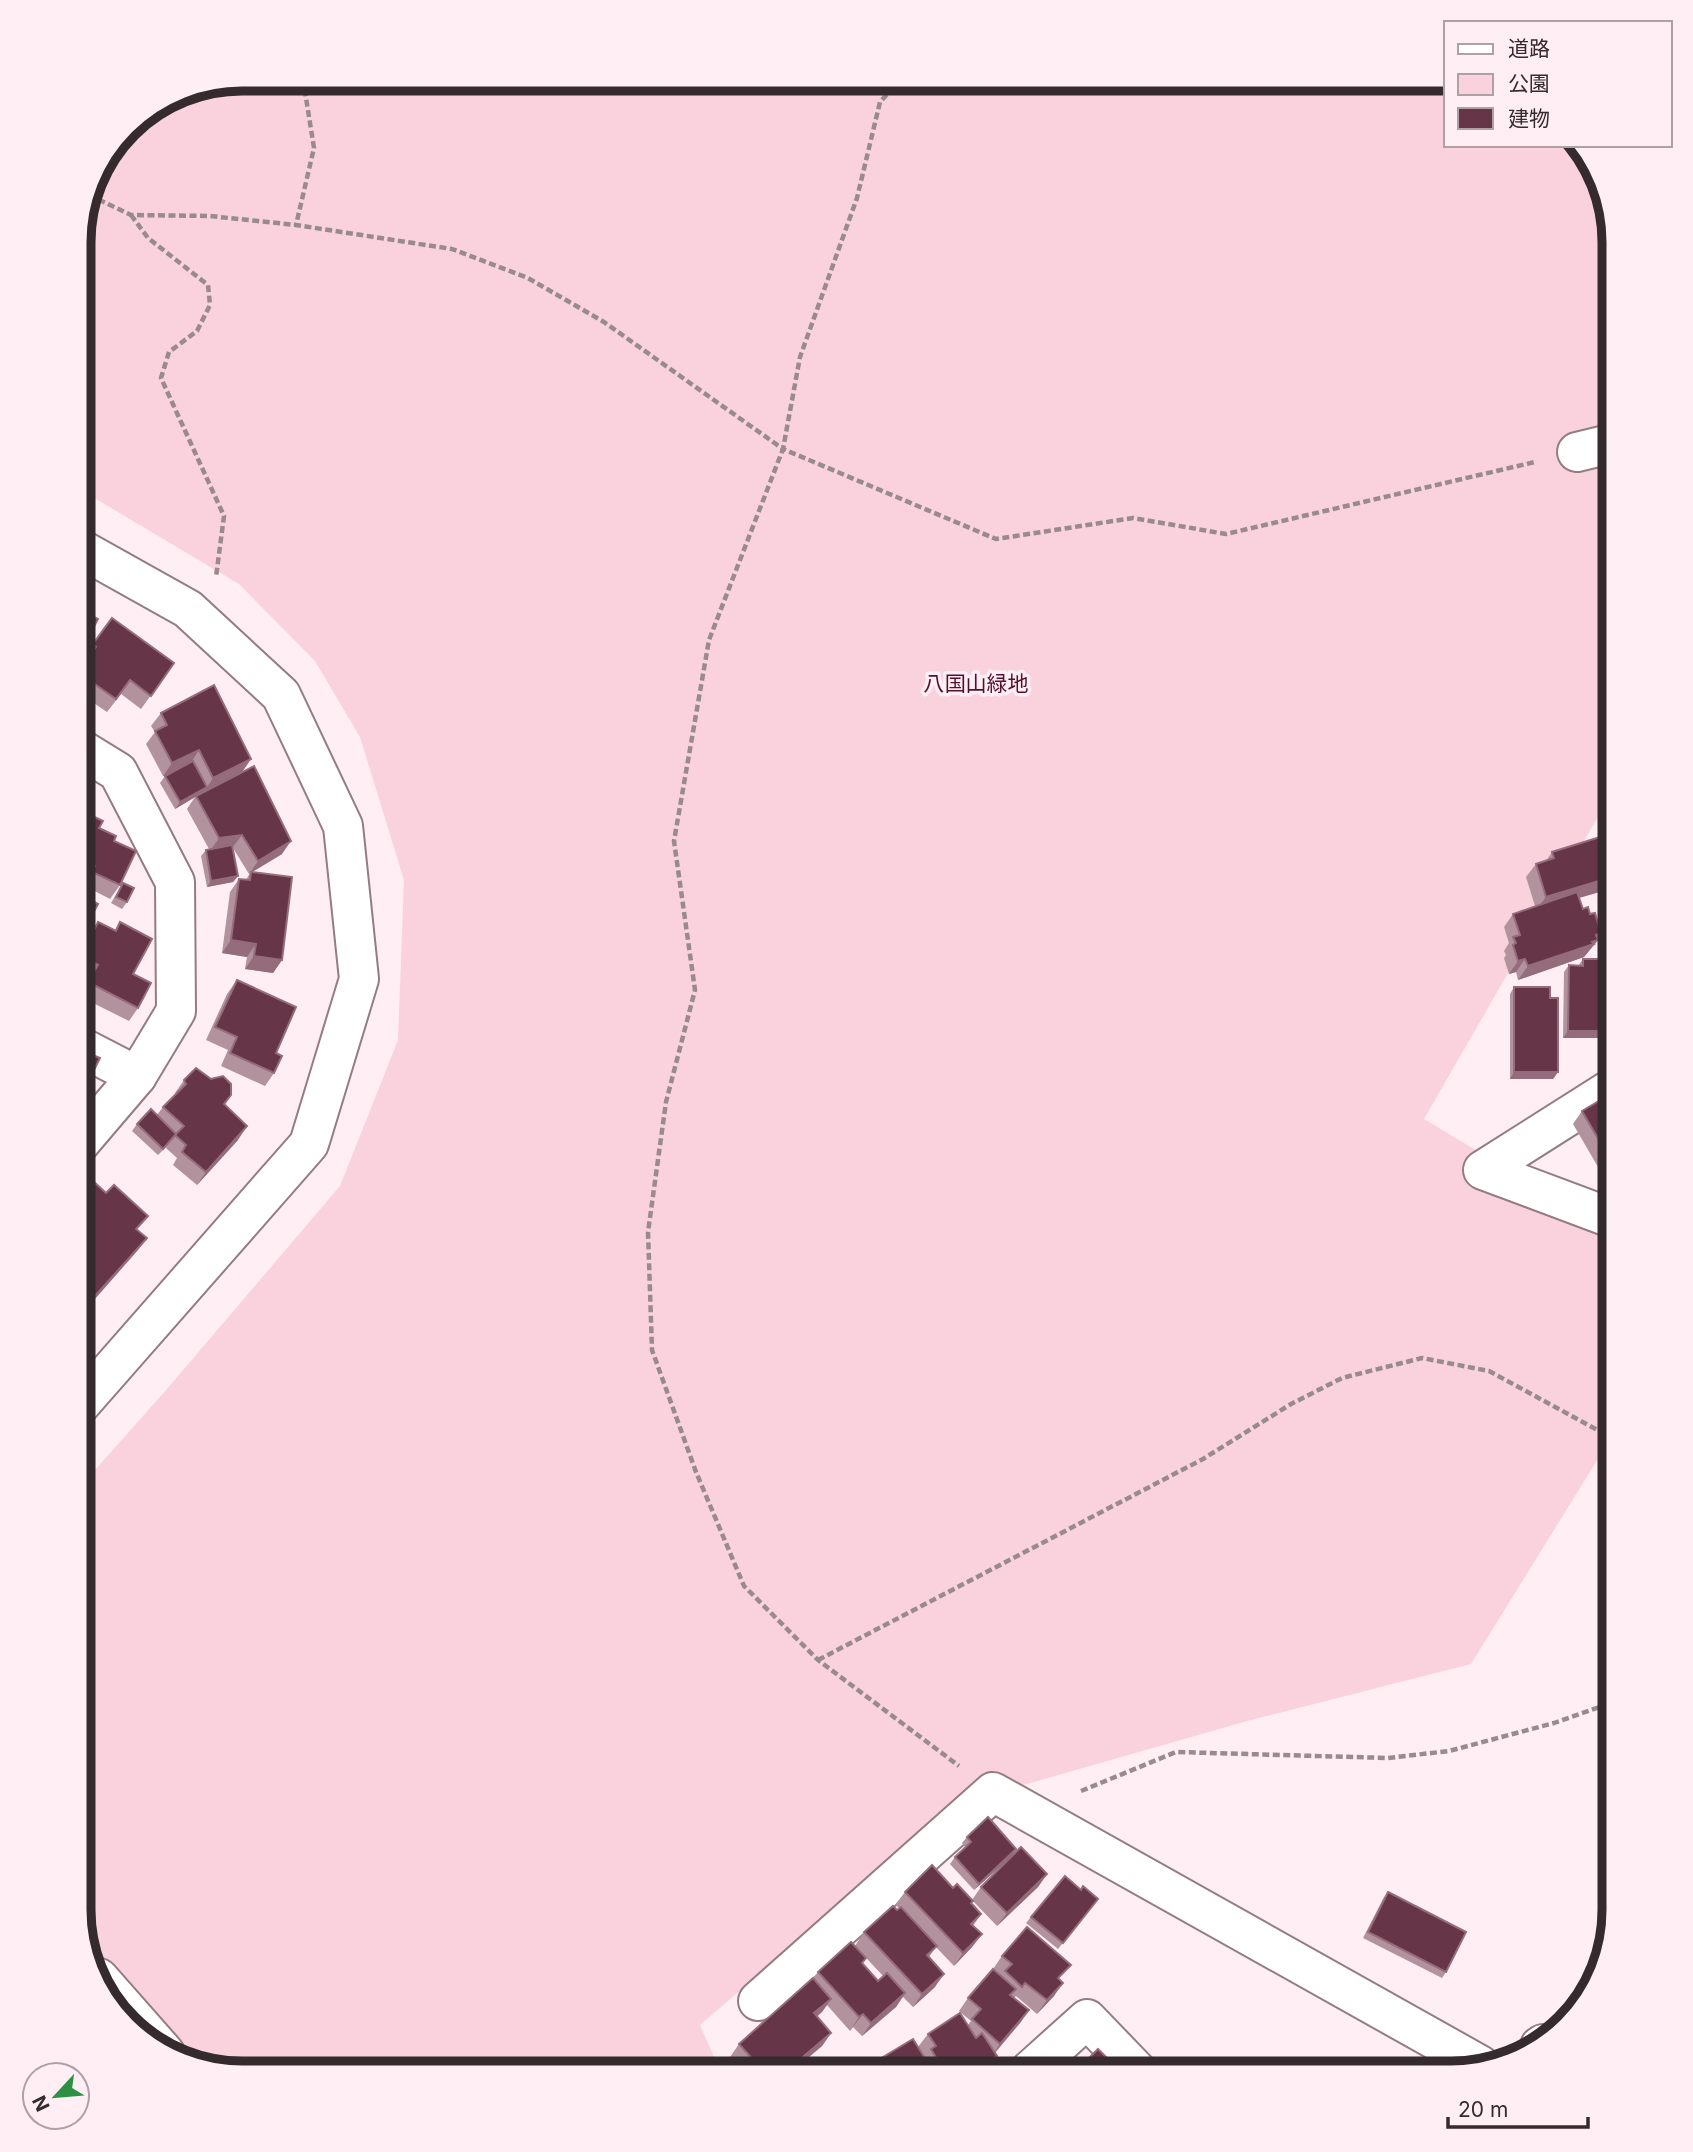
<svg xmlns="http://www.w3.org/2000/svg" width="1693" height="2152" viewBox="0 0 1693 2152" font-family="Inter,'Noto Sans JP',sans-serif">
	<rect width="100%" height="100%" fill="#ffeef3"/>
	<polygon fill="#fad2de" points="242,79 1446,79 1446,145 1580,145 1587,152 1614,242 1614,789 1424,1119 1614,1233 1614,1433 1471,1664 1247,1721 957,1804 700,2025 721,2073 242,2073 161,2052 106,2000 79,1910 79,1488 167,1389 340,1186 398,1040 404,880 360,737 315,661 239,584 79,489 79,231 95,170 134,120 180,91"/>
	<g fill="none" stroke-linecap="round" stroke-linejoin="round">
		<defs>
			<g id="minor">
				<polyline points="1577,452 1614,443"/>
				<polyline points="79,1046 137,1076"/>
				<polyline points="79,1144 137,1076 176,1011 175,882 118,772 79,748"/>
				<polyline points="1614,1219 1483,1170 1614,1087"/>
				<polyline points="79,1406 309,1144 359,979 343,826 281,695 188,609 79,548"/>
				<polyline points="99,1978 165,2053"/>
				<polyline points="758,2001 993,1792 1480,2065"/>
				<polyline points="1540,2046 1543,2044"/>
				<polyline points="1027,2073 1087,2019 1139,2073"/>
			</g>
		</defs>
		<use href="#minor" stroke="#947c83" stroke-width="42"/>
		<g stroke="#988a8e" stroke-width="4.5" stroke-dasharray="7 3.5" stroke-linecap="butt">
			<polyline points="303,79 314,148 296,225 452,249 528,278 604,322 783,449 709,640 674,841 695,990 666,1102 648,1232 652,1350 696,1472 744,1586 818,1660 959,1766"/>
			<polyline points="901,79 880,102 857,198 800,357 783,449 996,539 1133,518 1226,534 1535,462"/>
			<polyline points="89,195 131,215 210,216 296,225"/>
			<polyline points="131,215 148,238 208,285 210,305 197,331 169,352 161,378 224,516 216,577"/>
			<polyline points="818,1660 1203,1459 1291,1404 1342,1378 1422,1358 1489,1371 1614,1439"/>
			<polyline points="1081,1791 1176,1752 1388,1758 1449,1751 1554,1723 1614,1702"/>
		</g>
		<use href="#minor" stroke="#fff" stroke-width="38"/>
	</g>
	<g fill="#b2929d" fill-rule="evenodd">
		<polygon points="112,618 174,663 141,709 121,694 107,712 79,693 79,672 87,660 83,658"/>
		<polygon points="161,713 251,759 242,772 203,792 282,854 252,872 282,960 273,973 245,969 247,957 222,953 230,892 239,879 246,880 250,873 249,874 233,848 238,876 233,882 207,887 201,856 206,850 209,849 187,809 195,797 175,809 160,783 165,776 172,772 163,776 146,744 155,732 151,726"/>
		<polygon points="79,802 86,813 99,828 114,841 120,885 110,899 83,885 86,879 79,876"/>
		<polygon points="1552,852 1603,891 1579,898 1583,909 1590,914 1601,933 1597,938 1598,940 1584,957 1518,980 1516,972 1509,974 1504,958 1506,955 1504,951 1509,943 1504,927 1513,914 1535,906 1526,877 1536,864 1546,861"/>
		<polygon points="123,883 127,902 122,909 111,903"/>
		<polygon points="98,922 115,930 120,922 133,974 138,1008 129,1021 79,996 89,978 79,973 79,955 89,935"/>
		<polygon points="1583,959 1606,969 1609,1038 1563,1038 1564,972 1569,965 1578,966"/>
		<polygon points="237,980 276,1053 274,1073 265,1086 221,1066 228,1050 206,1040 227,994"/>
		<polygon points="1514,987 1550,998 1558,1072 1553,1079 1510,1079 1510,994"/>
		<polygon points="184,1080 231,1095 225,1105 238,1140 197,1185 173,1165 177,1158 166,1148 167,1146 158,1155 132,1131 137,1124 157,1115 163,1107 176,1094 175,1093"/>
		<polygon points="1614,1092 1614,1189 1612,1191 1573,1124 1582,1111"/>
		<polygon points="79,1196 137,1230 147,1238 137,1251 79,1317"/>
		<polygon points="967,1837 1016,1849 1012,1856 974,1890 950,1864 955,1857 966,1848 962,1843"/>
		<path d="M1047 1874 1038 1887 997 1926 973 1901 971 1903 981 1914 973 1926 982 1934 972 1947 954 1966 936 1947 929 1957 935 1987 913 2007 903 1997 896 2007 862 2036 853 2027 850 2031 827 2005 822 2012 816 2016 831 2033 822 2046 790 2073H744L730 2057 739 2044 813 1978 818 1972 855 1946 864 1932 899 1908 895 1905 905 1892 953 1888 972 1900 981 1887ZM857 1948 883 1976 878 1981 863 1964Z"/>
		<polygon points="1388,1892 1446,1972 1442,1978 1363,1938 1383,1899"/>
		<polygon points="1098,1899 1058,1949 1026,1923 1031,1917"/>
		<polygon points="1002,1956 1060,1980 1054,1996 1037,2014 1016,1996 1014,1998 1029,2010 1020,2023 995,2053 997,2056 988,2069 981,2073 928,2073 923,2065 921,2067 924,2073 869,2073 878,2060 918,2047 928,2034 968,2025 971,2021 959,2011 968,1998 993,1969"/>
		<polygon points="1079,2068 1122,2073 1076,2073"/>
	</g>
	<g fill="#946c7b">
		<polygon points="199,750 190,764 163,776 172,763"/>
		<polygon points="251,759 242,772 204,791 202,793 175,809 180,802 207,787 213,778"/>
		<polygon points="242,835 232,848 210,851 219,838"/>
		<polygon points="291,841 282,854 249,874 258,861"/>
		<polygon points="238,876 233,882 207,887 211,881"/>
		<polygon points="1612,877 1603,891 1536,910 1546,897"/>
		<polygon points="1601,933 1595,941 1598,940 1584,957 1518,980 1528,966"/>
		<polygon points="231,940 256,944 247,957 222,953"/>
		<polygon points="254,956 282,960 273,973 245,969"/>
		<polygon points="1525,959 1516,972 1509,974 1518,961"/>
		<polygon points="1568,1031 1614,1031 1609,1038 1563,1038"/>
		<polygon points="1514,1072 1558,1072 1553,1079 1510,1079"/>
		<polygon points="247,1126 238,1140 197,1185 206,1172"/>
		<polygon points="147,1238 137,1251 79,1317 86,1306"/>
		<polygon points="1016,1849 1012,1856 974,1890 979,1884"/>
		<polygon points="1047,1874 1038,1887 997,1926 1007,1913"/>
		<polygon points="982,1934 972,1947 954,1966 963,1953"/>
		<polygon points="944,1974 935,1987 913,2007 922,1994"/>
		<polygon points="1063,1983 1054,1996 1037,2014 1047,2000"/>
		<polygon points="905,1993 896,2007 862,2036 871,2023"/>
		<polygon points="831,1999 822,2012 805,2027 814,2013"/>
		<polygon points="1029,2010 1020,2023 991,2057 1000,2044"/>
		<polygon points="863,2014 853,2027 850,2031 859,2017"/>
		<polygon points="831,2033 822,2046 790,2073 784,2073"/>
		<polygon points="997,2056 988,2069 981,2073 969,2073"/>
	</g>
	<g fill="#663547" stroke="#946c7b" stroke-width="2">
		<polygon points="79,610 98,619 80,653 79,653"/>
		<polygon points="112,618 174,663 151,696 130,680 116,699 79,673 96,647 93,644"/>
		<polygon points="214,685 251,759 213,778 199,750 172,763 155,731 167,725 161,713"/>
		<polygon points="193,761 207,787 180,802 165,776"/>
		<polygon points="254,766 291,841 258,861 242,835 219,838 196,796"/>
		<polygon points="79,802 89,807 86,813 103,821 99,828 116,836 114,841 136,851 120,885 92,872 95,866 79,859"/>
		<polygon points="1600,837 1612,877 1546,897 1536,864 1554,858 1552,852"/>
		<polygon points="232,845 238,876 211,881 206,850"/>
		<polygon points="251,872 292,877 282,960 254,956 256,944 231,940 239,879 250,880"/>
		<polygon points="123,883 134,888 127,902 116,897"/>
		<polygon points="1577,892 1583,909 1588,907 1590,914 1595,913 1601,933 1596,935 1598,940 1592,942 1594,944 1528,966 1525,959 1518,961 1513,945 1516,943 1513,937 1520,935 1513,914"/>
		<polygon points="79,894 98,904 81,936 79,935"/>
		<polygon points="98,922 116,931 120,922 152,939 133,974 151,983 138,1008 88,982 98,965 81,956"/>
		<polygon points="1583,959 1606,959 1606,969 1614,968 1614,1031 1568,1031 1569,965 1583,966"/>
		<polygon points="237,980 296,1007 276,1053 282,1056 274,1073 230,1053 237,1037 215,1027"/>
		<polygon points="1514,987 1550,987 1550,998 1558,998 1558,1072 1514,1072"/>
		<polygon points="79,1049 100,1058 82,1094 79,1093"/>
		<polygon points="196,1068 211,1079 223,1076 231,1084 231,1095 224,1104 247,1126 206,1172 182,1152 186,1145 175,1135 184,1126 163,1107 186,1084 184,1080"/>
		<polygon points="1614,1092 1614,1166 1582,1111"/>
		<polygon points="151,1109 176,1134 163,1149 137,1124"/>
		<polygon points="93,1181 106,1193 114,1185 148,1216 136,1229 147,1238 86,1306 79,1299 79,1196"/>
		<polygon points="988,1817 1016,1849 979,1884 955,1857 971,1842 967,1837"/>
		<polygon points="1021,1847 1047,1874 1007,1913 981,1887"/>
		<polygon points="932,1865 953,1888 957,1884 973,1901 971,1903 981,1914 971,1924 982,1934 963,1953 905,1892"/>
		<polygon points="1065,1876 1081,1890 1083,1886 1098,1899 1063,1943 1031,1917"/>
		<polygon points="1388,1892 1466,1932 1446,1972 1368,1932"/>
		<polygon points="893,1906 897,1910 901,1907 937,1946 927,1955 944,1974 922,1994 864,1932"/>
		<polygon points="1027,1927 1071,1965 1058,1978 1063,1983 1047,2000 1025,1983 1022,1987 1005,1971 1012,1964 1002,1956"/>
		<polygon points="851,1942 866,1958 862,1963 878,1981 887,1973 905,1993 871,2023 863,2014 859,2017 818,1972"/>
		<polygon points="993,1969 1016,1989 1010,1995 1029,2010 1000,2044 972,2019 981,2009 968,1998"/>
		<polygon points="813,1978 831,1999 814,2013 831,2033 784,2073 765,2073 739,2044"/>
		<polygon points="960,2013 976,2038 982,2033 997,2056 969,2073 945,2073 931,2049 936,2046 928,2034"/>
		<polygon points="913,2039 926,2060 919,2064 924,2073 886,2073 878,2060"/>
		<polygon points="1098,2049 1122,2073 1084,2073 1079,2068"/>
	</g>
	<g text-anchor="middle" stroke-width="7" stroke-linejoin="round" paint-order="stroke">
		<g font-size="21" fill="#540f2f" stroke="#ffeef3">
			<text x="976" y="691">八国山緑地</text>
		</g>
	</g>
	<path d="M0 0H1693V2152H0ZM242 91H1451A151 151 0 0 1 1602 242V1910A151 151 0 0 1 1451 2061H242A151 151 0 0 1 91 1910V242A151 151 0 0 1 242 91Z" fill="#ffeef3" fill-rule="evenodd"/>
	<path fill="none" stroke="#352a2d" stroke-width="9" d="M242 91H1451A151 151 0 0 1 1602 242V1910A151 151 0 0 1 1451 2061H242A151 151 0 0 1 91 1910V242A151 151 0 0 1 242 91Z"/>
	<rect x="1444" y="21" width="228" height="126" fill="#ffeef3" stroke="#aea0a4" stroke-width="2"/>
	<rect x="1458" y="44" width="35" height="10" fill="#ffffff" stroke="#aea0a4" stroke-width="2"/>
	<text x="1508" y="56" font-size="21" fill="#352a2d">道路</text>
	<rect x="1458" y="74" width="35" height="21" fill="#fad2de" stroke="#aea0a4" stroke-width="2"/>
	<text x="1508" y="91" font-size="21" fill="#352a2d">公園</text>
	<rect x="1458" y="108" width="35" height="21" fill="#663547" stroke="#aea0a4" stroke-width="2"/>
	<text x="1508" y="126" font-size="21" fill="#352a2d">建物</text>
	<g transform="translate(56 2096) rotate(244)"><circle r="33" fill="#ffeef3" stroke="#aea0a4" stroke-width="2"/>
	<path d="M0-5L12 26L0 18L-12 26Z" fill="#2e9044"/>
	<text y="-10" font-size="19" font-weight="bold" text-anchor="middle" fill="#352a2d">N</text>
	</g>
	<path d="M1448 2117v10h140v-10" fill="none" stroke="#352a2d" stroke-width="3.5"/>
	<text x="1458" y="2117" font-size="21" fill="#352a2d" stroke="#ffeef3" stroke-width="5" paint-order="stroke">20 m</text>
</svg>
